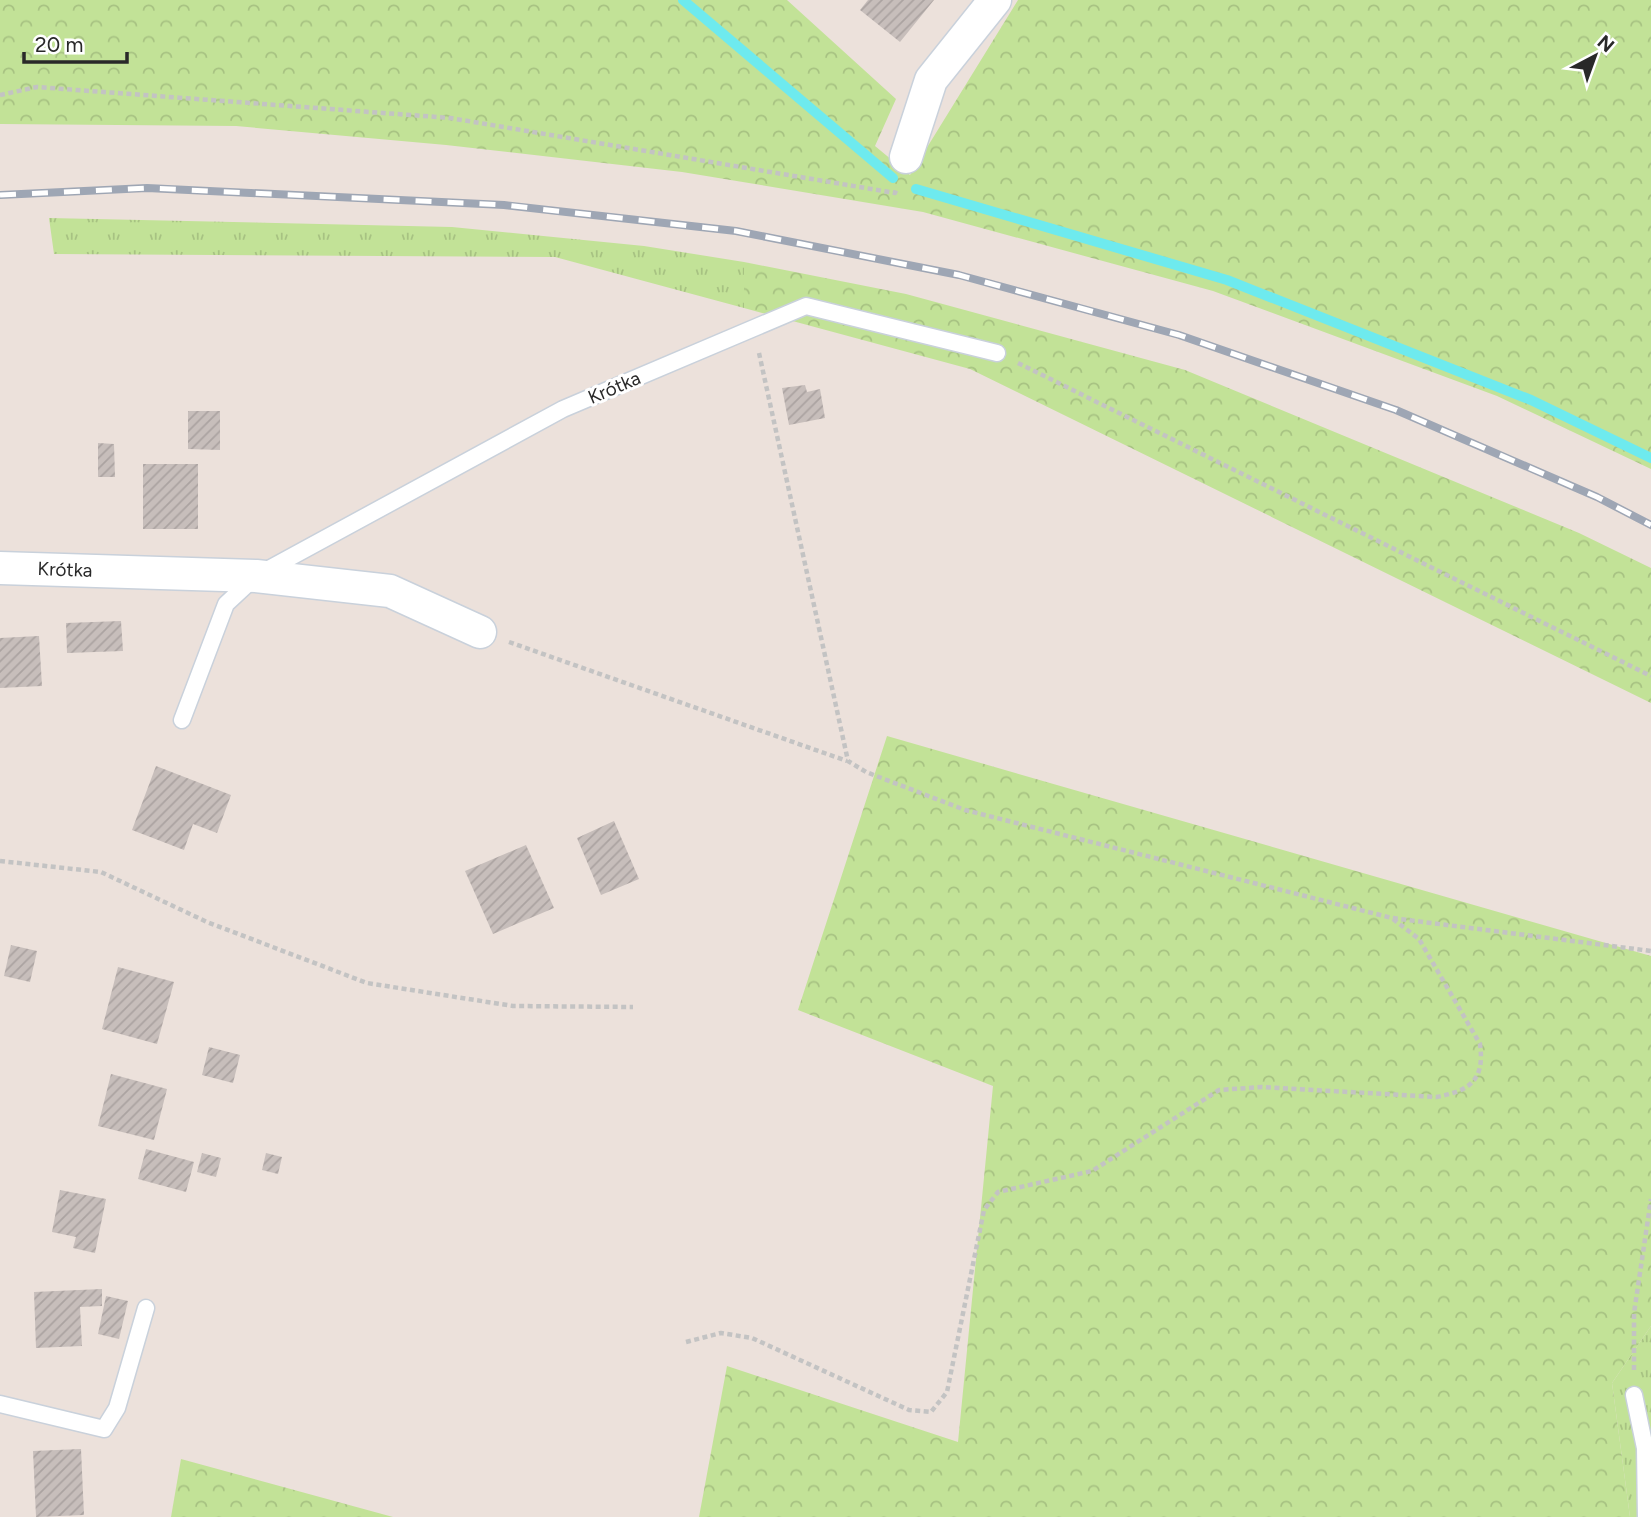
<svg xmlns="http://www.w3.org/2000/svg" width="1651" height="1517" viewBox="0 0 1651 1517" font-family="Figtree,sans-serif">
	<defs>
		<pattern id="grass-tufts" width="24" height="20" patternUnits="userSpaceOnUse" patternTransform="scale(1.75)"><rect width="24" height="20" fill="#c2e297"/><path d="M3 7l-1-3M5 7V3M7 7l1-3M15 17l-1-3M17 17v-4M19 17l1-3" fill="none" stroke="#a7c282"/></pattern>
		<pattern id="forest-crowns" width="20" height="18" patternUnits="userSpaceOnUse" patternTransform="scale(1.75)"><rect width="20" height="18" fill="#c2e297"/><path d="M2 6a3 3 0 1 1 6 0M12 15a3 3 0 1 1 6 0" fill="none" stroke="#a7c282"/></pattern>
		<pattern id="building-hatch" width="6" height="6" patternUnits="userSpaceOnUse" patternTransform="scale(1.75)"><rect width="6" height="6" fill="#c7bebb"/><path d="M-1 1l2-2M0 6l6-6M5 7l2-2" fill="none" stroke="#aba3a1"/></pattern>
	</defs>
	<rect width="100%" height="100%" fill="#ece1db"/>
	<g fill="url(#grass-tufts)">
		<polygon points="49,218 452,227 644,246 744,262 744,308 555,257 54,254"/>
		<polygon points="1651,1326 1651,1517 1630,1517 1612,1383"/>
	</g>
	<g fill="url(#forest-crowns)">
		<polygon points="0,0 787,0 896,99 875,146 910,175 1018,0 1651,0 1651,469 1497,396 1213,291 923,212 682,172 446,145 236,126 0,124"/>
		<polygon points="744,262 906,294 1185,370 1579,533 1651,568 1651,703 970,369 744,308"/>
		<polygon points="887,736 1651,956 1651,1326 1612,1383 1630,1517 699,1517 727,1366 958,1442 993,1086 798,1010"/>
		<polygon points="181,1459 393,1517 171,1517"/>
	</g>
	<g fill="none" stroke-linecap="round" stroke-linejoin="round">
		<g stroke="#6eeaee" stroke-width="10">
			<polyline points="683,0 893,178"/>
			<polyline points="916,189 1227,280 1531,400 1651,458"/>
		</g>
	</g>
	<g fill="url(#building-hatch)">
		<polygon points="868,0 934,0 900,42 860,10"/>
		<polygon points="805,385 807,392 820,389 825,418 789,425 782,388"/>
		<polygon points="188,411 220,411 220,450 188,449"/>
		<polygon points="98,443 114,444 115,477 98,477"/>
		<rect x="143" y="464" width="55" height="65"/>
		<polygon points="121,621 123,651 67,653 66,623"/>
		<polygon points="39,636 42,686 0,688 0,638"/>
		<polygon points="156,766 231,795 217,833 193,824 184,850 132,830"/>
		<polygon points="614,821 639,879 601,895 577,838"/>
		<polygon points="526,845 554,908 493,934 465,871"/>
		<polygon points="11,945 37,951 30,982 4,976"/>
		<polygon points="118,967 174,982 157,1044 102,1029"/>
		<polygon points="209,1047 240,1055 233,1083 202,1075"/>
		<polygon points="111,1074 167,1089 154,1140 98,1126"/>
		<polygon points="146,1149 194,1162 186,1192 138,1179"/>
		<polygon points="202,1153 221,1158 216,1177 197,1172"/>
		<polygon points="266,1153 282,1157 278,1174 262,1170"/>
		<polygon points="60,1190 106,1199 95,1253 73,1248 76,1237 52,1232"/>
		<polygon points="102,1289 102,1306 80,1307 82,1346 36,1348 34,1292"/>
		<polygon points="106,1296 128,1301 119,1339 98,1334"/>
		<polygon points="81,1449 84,1515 36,1517 33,1451"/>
	</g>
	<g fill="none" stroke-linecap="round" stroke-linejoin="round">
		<defs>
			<g id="lane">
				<polyline points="182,720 226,604 256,576 563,409 806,306 997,353"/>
				<polyline points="1634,1395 1645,1448 1646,1517"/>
				<polyline points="0,1404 104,1429 117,1408 146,1308"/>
			</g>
			<g id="street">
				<polyline points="906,157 931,80 995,0"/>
				<polyline points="0,568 256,576 390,591 480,632"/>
			</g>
		</defs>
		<use href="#lane" stroke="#c9d1db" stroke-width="19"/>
		<use href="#street" stroke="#c9d1db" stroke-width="35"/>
		<g stroke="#c3c3c3" stroke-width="4.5" stroke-dasharray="5 3.5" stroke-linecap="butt">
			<polyline points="0,95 37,87 450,118 895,193 897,187"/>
			<polyline points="759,353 848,761 866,772 965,810 1392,918 1651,951"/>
			<polyline points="1018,363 1651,676"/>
			<polyline points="509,642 847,761"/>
			<polyline points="0,861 101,872 207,922 367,983 513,1006 633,1007"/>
			<path d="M686 1342 721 1333 752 1338 909 1410 931 1412 947 1392 984 1210 998 1192 1092 1171 1219 1090 1262 1087 1436 1097C1470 1091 1485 1080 1480 1044L1419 939 1393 919"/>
			<polyline points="1634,1370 1634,1313 1651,1199"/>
		</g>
		<use href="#lane" stroke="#fff" stroke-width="16"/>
		<use href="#street" stroke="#fff" stroke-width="32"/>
		<defs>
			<polyline id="rail" points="0,195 147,188 504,205 736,231 959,275 1179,335 1396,410 1597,497 1651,525"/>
		</defs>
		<use href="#rail" stroke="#9ea6b4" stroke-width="8"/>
		<use href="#rail" stroke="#fff" stroke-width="5" stroke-dasharray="16" stroke-linecap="butt"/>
	</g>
	<g text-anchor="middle" stroke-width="6" stroke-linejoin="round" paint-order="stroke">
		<g font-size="19" fill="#292929" stroke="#fff">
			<text transform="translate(614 387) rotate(-23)" y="7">Krótka</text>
			<text transform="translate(65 569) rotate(2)" y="7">Krótka</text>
		</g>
	</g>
	<g transform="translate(1595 56) rotate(41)" stroke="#ffffff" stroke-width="5" paint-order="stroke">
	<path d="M0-5L12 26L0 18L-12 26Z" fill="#292929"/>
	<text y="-10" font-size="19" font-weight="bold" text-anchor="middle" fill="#292929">N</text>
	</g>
	<path d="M24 52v10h103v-10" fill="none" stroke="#292929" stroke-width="3.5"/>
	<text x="35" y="52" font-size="21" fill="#292929" stroke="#ffffff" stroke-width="5" paint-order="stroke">20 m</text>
</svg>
